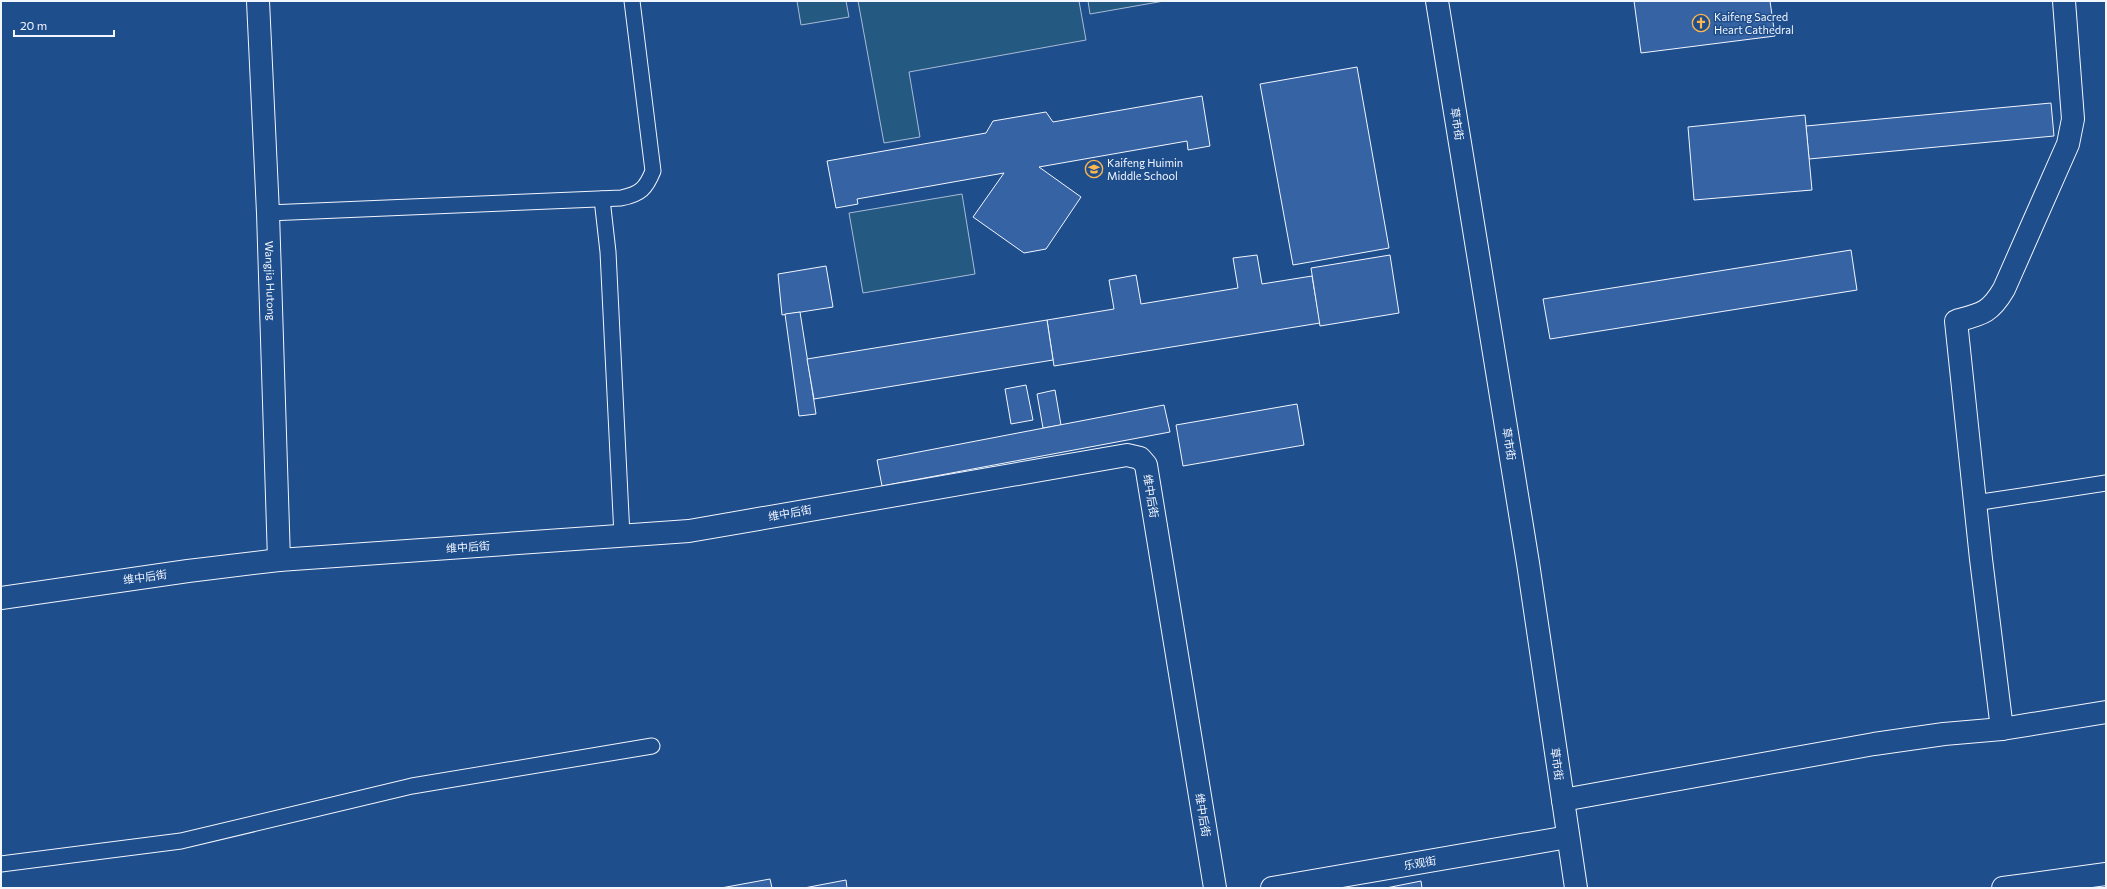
<svg xmlns="http://www.w3.org/2000/svg" width="2107" height="889" viewBox="0 0 2107 889" font-family="Commissioner,'Noto Sans SC',sans-serif">
	<rect width="100%" height="100%" fill="#1f4e8c"/>
	<g fill="#245a82" stroke="#a8bbd7">
		<polygon points="797,1 846,1 849,17 801,25"/>
		<polygon points="858,1 1079,1 1086,40 909,72 920,137 884,143"/>
		<polygon points="1088,1 1164,1 1090,14"/>
		<polygon points="962,194 975,274 863,293 849,213"/>
	</g>
	<g fill="#3563a3" stroke="#f2f6ff">
		<polygon points="1634,1 1770,1 1775,36 1641,53"/>
		<polygon points="1357,67 1389,248 1293,265 1260,84"/>
		<polygon points="1202,96 1210,146 1188,150 1187,141 1039,167 1081,197 1046,249 1024,253 973,217 1004,173 857,199 858,204 836,208 827,161 986,133 993,121 1046,112 1053,122"/>
		<polygon points="2051,103 2054,136 1809,159 1806,126"/>
		<polygon points="1805,115 1812,190 1694,200 1688,127"/>
		<polygon points="1851,250 1857,290 1550,339 1543,299"/>
		<polygon points="1257,255 1262,284 1312,276 1320,323 1054,366 1047,320 1114,309 1109,280 1136,275 1141,304 1238,288 1233,258"/>
		<polygon points="1390,255 1399,313 1320,326 1311,268"/>
		<polygon points="826,266 833,307 782,315 778,274"/>
		<polygon points="800,312 816,414 799,416 785,314"/>
		<polygon points="1047,320 1053,360 814,399 807,359"/>
		<polygon points="1026,385 1033,420 1011,424 1005,389"/>
		<polygon points="1055,390 1061,425 1043,428 1037,394"/>
		<polygon points="1297,404 1304,445 1183,466 1176,425"/>
		<polygon points="1164,405 1170,432 882,486 877,460"/>
		<polygon points="770,879 772,888 721,888"/>
		<polygon points="846,880 847,888 804,888"/>
		<polygon points="1421,881 1422,888 1386,888"/>
	</g>
	<g fill="none" stroke-linecap="round" stroke-linejoin="round">
		<defs>
			<g id="lane">
				<polyline points="602,199 608,252 622,536"/>
				<path d="M268 213 621 198C641 194 646 188 653 171L632 1"/>
				<polyline points="1975,503 2106,483"/>
				<polyline points="1,864 181,841 412,786 652,746"/>
			</g>
			<g id="street">
				<path id="s1" d="M258 1 268 213 279 560"/>
				<polyline points="1437,1 1528,563 1576,888"/>
				<polyline points="1,598 188,571 279,560 689,531 1127,455 1140,458 1146,465 1215,888"/>
				<path d="M2002 729 1981 559 1956 321C1982 314 1990 313 2004 289L2068 144 2073 119 2064 1"/>
				<polyline points="1563,800 1874,744 1944,734 2002,729 2106,712"/>
				<polyline points="1272,888 1568,837"/>
				<polyline points="2003,888 2106,874"/>
			</g>
		</defs>
		<use href="#lane" stroke="#f2f6ff" stroke-width="17"/>
		<use href="#street" stroke="#f2f6ff" stroke-width="24"/>
		<use href="#lane" stroke="#1f4e8c" stroke-width="15"/>
		<use href="#street" stroke="#1f4e8c" stroke-width="22"/>
	</g>
	<defs>
		<symbol id="church-ring" viewBox="-11 -11 22 22"><circle r="9.5" fill="#1f4e8c" stroke="#ffb74d" stroke-width="1.5"/><path d="M-1.2-6h2.4v3.5h3.3v2.4h-3.3V6h-2.4V-.1h-3.3v-2.4h3.3Z" fill="#ffb74d"/></symbol>
		<symbol id="school-ring" viewBox="-11 -11 22 22"><circle r="9.5" fill="#1f4e8c" stroke="#ffb74d" stroke-width="1.5"/><path d="M0-5L7-2L0 1L-7-2ZM-4 1L0 2.5L4 1V4Q0 6-4 4Z" fill="#ffb74d"/></symbol>
	</defs>
	<g fill-rule="evenodd">
		<use href="#church-ring" x="1691" y="13" width="20" height="20"/>
		<use href="#school-ring" x="1084" y="159" width="20" height="20"/>
	</g>
	<g text-anchor="middle" stroke-width="3" stroke-linejoin="round" paint-order="stroke">
		<g font-size="11" fill="#f2f6ff" stroke="#1f4e8c" text-anchor="start">
			<text x="1714" y="21">Kaifeng Sacred<tspan x="1714" dy="13">Heart Cathedral</tspan></text>
			<text x="1107" y="167">Kaifeng Huimin<tspan x="1107" dy="13">Middle School</tspan></text>
		</g>
		<g font-size="11" fill="#f2f6ff" stroke="#1f4e8c">
			<text transform="translate(1457 124) rotate(81)" y="4">草市街</text>
			<text dy="4" stroke="none"><textPath href="#s1" startOffset="280">Wangjia Hutong</textPath></text>
			<text transform="translate(1509 444) rotate(81)" y="4">草市街</text>
			<text transform="translate(1151 496) rotate(81)" y="4">维中后街</text>
			<text transform="translate(790 513) rotate(-10)" y="4">维中后街</text>
			<text transform="translate(468 547) rotate(-4)" y="4">维中后街</text>
			<text transform="translate(145 577) rotate(-8)" y="4">维中后街</text>
			<text transform="translate(1557 764) rotate(82)" y="4">草市街</text>
			<text transform="translate(1203 815) rotate(81)" y="4">维中后街</text>
			<text transform="translate(1420 863) rotate(-10)" y="4">乐观街</text>
		</g>
	</g>
	<rect width="2107" height="889" fill="none" stroke="#f2f6ff" stroke-width="4"/>
	<path d="M14 30v6h100v-6" fill="none" stroke="#f2f6ff" stroke-width="2"/>
	<text x="20" y="30" font-size="12" fill="#f2f6ff" stroke="#1f4e8c" stroke-width="3" paint-order="stroke">20 m</text>
</svg>
